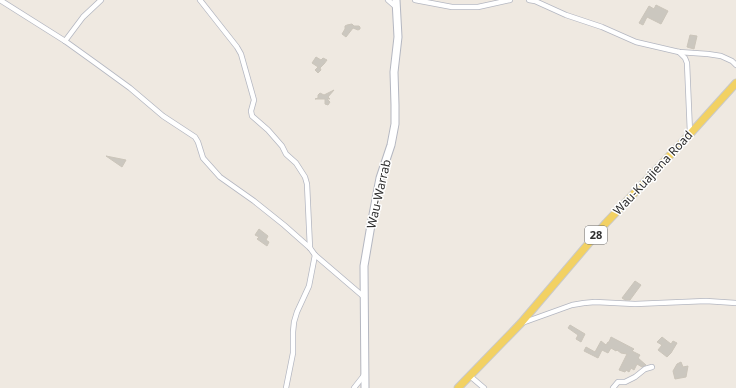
<svg xmlns="http://www.w3.org/2000/svg" width="736" height="388" viewBox="0 0 736 388" font-family="'Noto Sans',sans-serif">
	<rect width="100%" height="100%" fill="#efe9e1"/>
	<g fill="#cbc7bf" stroke="#cbc5ba">
		<polygon points="656,5 668,11 661,24 647,17 643,25 639,23 649,6 654,9"/>
		<polygon points="352,24 354,26 359,26 360,27 360,29 358,30 353,28 346,37 342,34 345,29 345,26 347,25"/>
		<polygon points="690,35 697,36 694,49 687,47"/>
		<polygon points="316,57 321,60 323,58 327,60 324,64 320,68 321,70 318,73 315,70 318,67 312,63"/>
		<polygon points="334,90 328,97 330,99 327,99 330,102 328,105 325,104 325,99 315,99 318,98 318,95 320,93 324,95"/>
		<polygon points="106,156 126,160 122,167"/>
		<polygon points="259,229 268,236 266,240 269,242 267,246 257,239 259,237 255,235"/>
		<polygon points="635,281 641,285 630,300 625,300 622,298"/>
		<polygon points="570,325 585,334 581,342 576,339 578,335 568,328"/>
		<polygon points="611,337 634,349 632,351 640,355 638,358 646,365 642,367 637,364 634,370 631,368 629,372 626,370 625,372 619,370 627,354 621,353 617,350 616,351 611,348 608,353 602,350 598,358 584,351 586,347 595,352 601,341 606,345 608,342 609,342"/>
		<polygon points="662,337 671,344 673,341 677,343 671,353 667,357 658,350 662,345 657,342"/>
		<polygon points="681,362 683,367 688,366 686,377 675,379 673,371 677,364"/>
	</g>
	<g fill="none" stroke-linecap="round" stroke-linejoin="round">
		<defs>
			<g id="street">
				<polyline points="0,0 65,41 97,64 130,88 163,116 195,137 198,142 203,158 220,177 254,201 284,225 310,248 315,255 364,297"/>
				<polyline points="200,0 237,47 241,54 254,100 251,111 252,116 268,130 282,146 286,154 296,163 305,177 307,184 310,248"/>
				<polyline points="388,0 396,7"/>
				<polyline points="415,0 452,7 478,7 510,0"/>
				<polyline points="529,0 535,1 566,15 602,27 636,42 679,52 708,54 721,56 732,61 736,65"/>
				<polyline points="65,41 83,17 101,0"/>
				<polyline points="679,52 685,58 687,63 690,133"/>
				<polyline points="522,323 572,305 584,303 595,302 635,304 706,301 736,303"/>
				<polyline points="470,376 484,388"/>
				<polyline points="286,388 293,353 293,332 294,322 297,312 309,286 315,255"/>
				<polyline points="354,388 365,374"/>
				<polyline points="613,388 618,382 625,382 635,377 645,369 652,367"/>
			</g>
			<polyline id="secondary" points="365,388 364,266 371,225 380,178 391,145 395,124 395,105 394,72 398,37 396,0"/>
			<polyline id="primary" points="458,388 521,323 606,223 690,134 736,83"/>
		</defs>
		<use href="#street" stroke="#b4b7c1" stroke-width="6"/>
		<use href="#secondary" stroke="#b4b7c1" stroke-width="9"/>
		<use href="#primary" stroke="#c9c9c9" stroke-width="9"/>
		<use href="#street" stroke="#fff" stroke-width="4.5"/>
		<use href="#secondary" stroke="#fff" stroke-width="7"/>
		<use href="#primary" stroke="#f2d163" stroke-width="7"/>
	</g>
	<g text-anchor="middle" stroke-width="3" stroke-linejoin="round" paint-order="stroke">
		<rect fill="#fff" stroke="#6d6d6d" stroke-width="1" x="585" y="226" width="22" height="18" rx="3"/>
		<g font-size="11" font-weight="bold" fill="#2e2e2e">
			<text x="596" y="239">28</text>
		</g>
		<g font-size="12" fill="#2e2e2e" stroke="#fff">
			<text transform="translate(653 173) rotate(-47)" y="4">Wau-Kuajiena Road</text>
			<text transform="translate(379 194) rotate(-77)" y="4">Wau-Warrab</text>
		</g>
	</g>
</svg>
